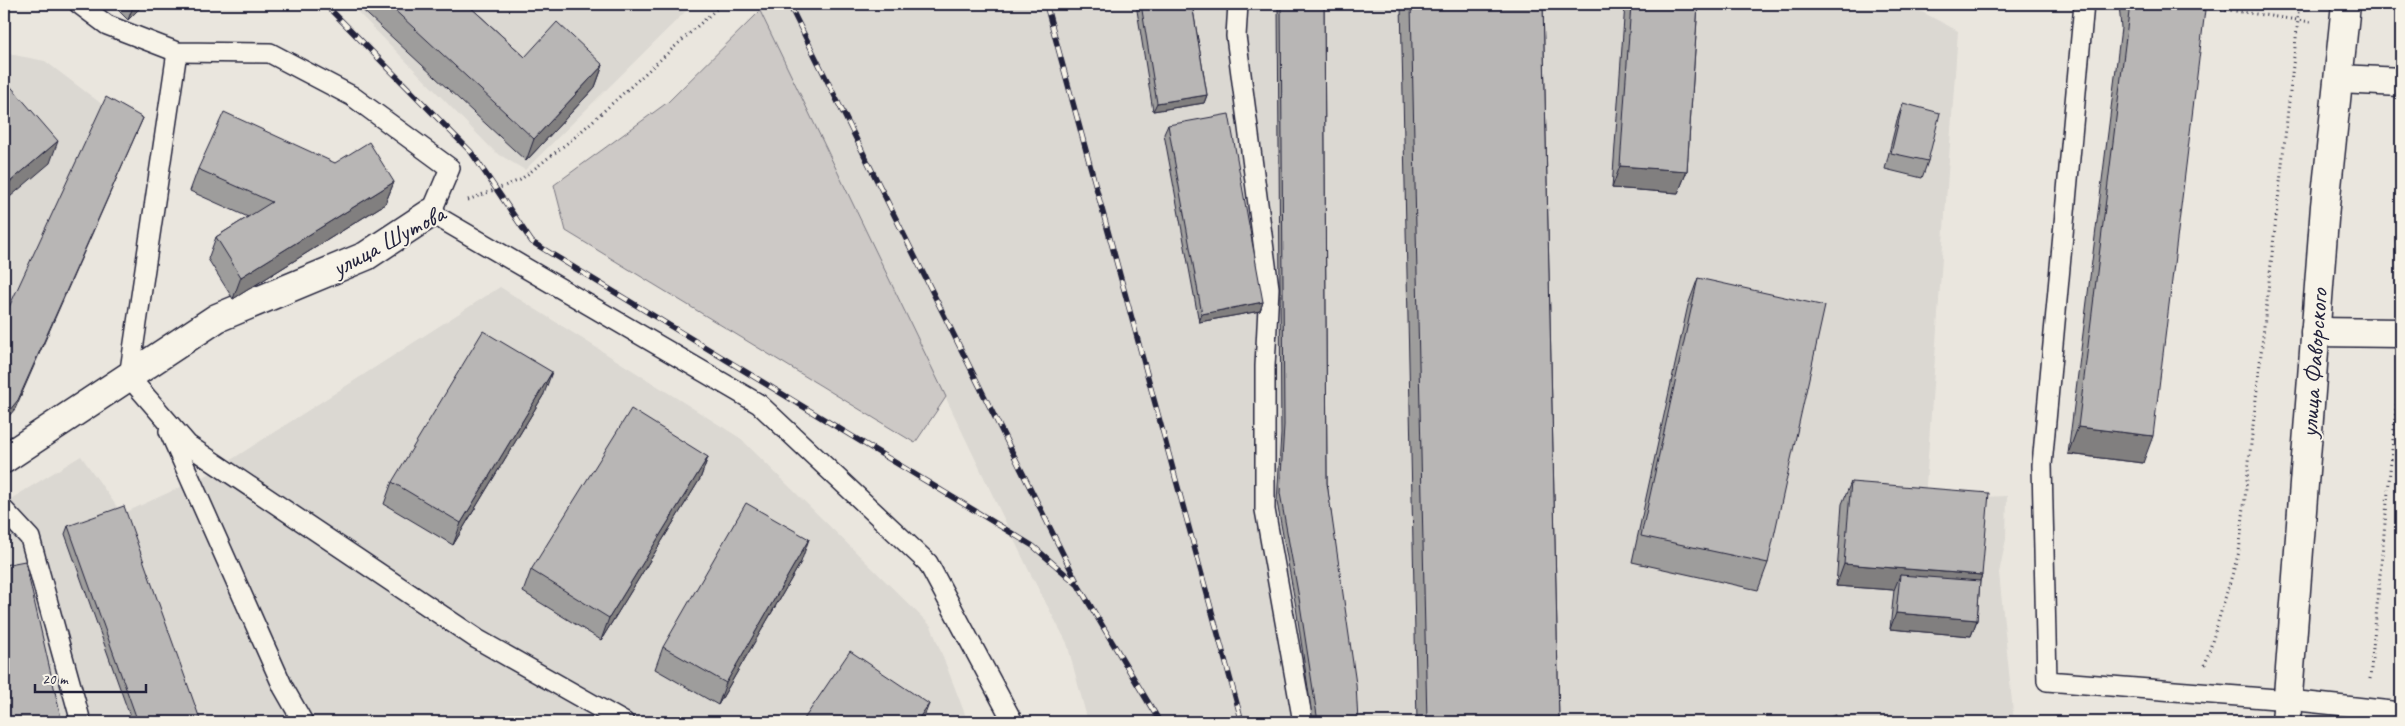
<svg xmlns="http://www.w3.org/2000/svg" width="2405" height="726" viewBox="0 0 2405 726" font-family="Caveat,sans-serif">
	<rect width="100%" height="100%" fill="#eae6de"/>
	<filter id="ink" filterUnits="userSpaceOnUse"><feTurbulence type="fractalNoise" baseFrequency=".02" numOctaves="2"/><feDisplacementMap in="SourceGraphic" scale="10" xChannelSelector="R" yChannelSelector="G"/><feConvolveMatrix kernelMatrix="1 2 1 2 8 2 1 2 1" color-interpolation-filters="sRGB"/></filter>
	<g filter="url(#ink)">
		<g fill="#dbd8d2">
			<polygon points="350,4 693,4 525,170 495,152"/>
			<polygon points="768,4 1907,4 1958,31 1925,499 2007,496 2006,539 1999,573 2014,722 1088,722 1067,643 1030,573 760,11"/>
			<polygon points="4,53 45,61 103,105 4,320"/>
			<polygon points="500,287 740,438 931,626 968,722 4,722 4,503 81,456 122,514 209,474"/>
		</g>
		<polygon fill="#cdc9c6" stroke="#787680" points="760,11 946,397 915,443 566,231 554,185 668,102"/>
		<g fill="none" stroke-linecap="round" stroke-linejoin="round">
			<defs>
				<g id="service">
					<polyline points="79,4 107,25 177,52 270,53 352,96 450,168 431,213 759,404 928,563 1013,722"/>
					<polyline points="1238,4 1236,36 1269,288 1265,366 1265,510 1303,722"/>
					<polyline points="2084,4 2042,465 2047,681 2289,700 2401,712"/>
					<polyline points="177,52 129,377 188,445 477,639 624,722"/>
					<polyline points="169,431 283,687 303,722"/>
					<polyline points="4,510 30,538 81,722"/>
				</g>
				<g id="minor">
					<polyline points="2339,79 2401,82"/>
					<polyline points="2315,332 2401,333"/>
					<polyline points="4,459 217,318 366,256 431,213"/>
				</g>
				<polyline id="tertiary" points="2286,722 2325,206 2346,4"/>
			</defs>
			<use href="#service" stroke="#22223b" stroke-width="22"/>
			<use href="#minor" stroke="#22223b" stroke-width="31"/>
			<use href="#tertiary" stroke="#22223b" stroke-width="31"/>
			<g stroke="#22223b" stroke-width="3" stroke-dasharray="1 4" stroke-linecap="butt">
				<polyline points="24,4 50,8"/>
				<polyline points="2201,6 2311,22"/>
				<polyline points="468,200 520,180 575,137 722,4"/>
				<polyline points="2205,665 2239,552 2298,20 2298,4"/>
				<polyline points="2370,679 2400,367"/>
			</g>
			<use href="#service" stroke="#f7f3e8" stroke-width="19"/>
			<use href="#minor" stroke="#f7f3e8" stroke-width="28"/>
			<use href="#tertiary" stroke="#f7f3e8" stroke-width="28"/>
			<defs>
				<g id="rail">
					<polyline points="325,4 471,152 532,242 1033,546 1078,585 1160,722"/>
					<polyline points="789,4 1076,580"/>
					<polyline points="1046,4 1242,722"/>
				</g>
			</defs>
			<use href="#rail" stroke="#22223b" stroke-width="5.5"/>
			<use href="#rail" stroke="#f7f3e8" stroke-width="4" stroke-dasharray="11" stroke-linecap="butt"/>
		</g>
		<g fill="#9e9d9c" stroke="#22223b">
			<polygon points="112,4 144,4 128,20"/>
			<polygon points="356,4 467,4 525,57 603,65 595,87 526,161"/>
			<polygon points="1136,4 1192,4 1207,95 1204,103 1153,111"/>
			<polygon points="1278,4 1324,4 1327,483 1358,722 1313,722 1296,607 1277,502 1281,434"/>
			<polygon points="1401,4 1543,4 1559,722 1417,722"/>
			<polygon points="1625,4 1698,4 1687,171 1678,193 1612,188"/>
			<polygon points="2119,4 2204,4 2143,463 2068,454 2121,28"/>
			<polygon points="1903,103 1928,161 1922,178 1885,169 1897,120"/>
			<polygon points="1168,125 1263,302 1260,311 1199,322 1164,134"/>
			<polygon points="335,163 394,182 385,204 233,299 208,259 216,237 248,217 190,191 198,169"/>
			<polygon points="1698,278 1768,563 1758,590 1632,562 1688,305"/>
			<polygon points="544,394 453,545 384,504 392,482"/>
			<polygon points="708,457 700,479 601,640 523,592 531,570"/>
			<polygon points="1851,482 1982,575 1980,581 1977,620 1971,636 1890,629 1894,590 1836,586 1842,504"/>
			<polygon points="68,526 201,722 132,722 65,534"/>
			<polygon points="801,562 718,705 655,669 663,647"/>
		</g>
		<g fill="#817f7f" stroke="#22223b">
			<polygon points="134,4 144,4 128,20"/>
			<polygon points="603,65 595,87 526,161 534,139"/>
			<polygon points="1207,95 1204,103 1153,111 1157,103"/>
			<polygon points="143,118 15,409 4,422 4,417"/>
			<polygon points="58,141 50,163 4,202 4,187"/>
			<polygon points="1620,166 1687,171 1678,193 1612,188"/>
			<polygon points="394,182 385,204 233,299 241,277"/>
			<polygon points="1263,302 1260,311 1199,322 1202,314"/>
			<polygon points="552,372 544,394 453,545 461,523"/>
			<polygon points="2078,427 2153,436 2143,463 2068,454"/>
			<polygon points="708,457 700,479 601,640 609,618"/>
			<polygon points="809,539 801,562 718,705 726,683"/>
			<polygon points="1844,564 1982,575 1974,597 1900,575 1894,590 1836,586"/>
			<polygon points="1896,613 1977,620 1971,636 1890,629"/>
			<polygon points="929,704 922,722 916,722"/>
		</g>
		<g fill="#b8b6b5" stroke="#22223b">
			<polygon points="388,4 467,4 525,57 557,22 603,65 534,139"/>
			<polygon points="1141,4 1192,4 1207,95 1157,103"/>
			<polygon points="1281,4 1324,4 1327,483 1356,684 1358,722 1318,722 1299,598 1280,493 1284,425"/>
			<polygon points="1411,4 1543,4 1559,722 1427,722"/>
			<polygon points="1631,4 1698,4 1687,171 1620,166"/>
			<polygon points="2130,4 2152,4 2205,10 2153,436 2078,427"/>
			<polygon points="2152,4 2204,4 2204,10"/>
			<polygon points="6,81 58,141 4,187 4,83"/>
			<polygon points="106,97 143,118 18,400 4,417 4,318"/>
			<polygon points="1903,103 1940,113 1928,161 1891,153"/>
			<polygon points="224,112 335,163 369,142 394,182 241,277 216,237 272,202 198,169"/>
			<polygon points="1229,114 1263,302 1202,314 1168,125"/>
			<polygon points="1698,278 1825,306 1768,563 1641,536"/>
			<polygon points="483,331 552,372 461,523 392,482"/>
			<polygon points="631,409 708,457 609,618 531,570"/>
			<polygon points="1851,482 1989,493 1982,575 1844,564"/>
			<polygon points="746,503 809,539 726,683 663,647"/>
			<polygon points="124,506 201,722 138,722 68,526"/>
			<polygon points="25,561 62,722 4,722 4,565"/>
			<polygon points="1900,575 1980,581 1977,620 1896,613"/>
			<polygon points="850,651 929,704 916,722 802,722"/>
			<polygon points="1836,715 1838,722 1811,722"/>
			<polygon points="1998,716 2000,722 1979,722"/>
		</g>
	</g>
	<g text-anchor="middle" stroke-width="4" stroke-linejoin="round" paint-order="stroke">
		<g font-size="25" fill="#22223b" stroke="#f7f3e8">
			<text transform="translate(388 240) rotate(-28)" y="9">улица Шутова</text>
			<text transform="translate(2313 363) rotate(-86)" y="9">улица Фаворского</text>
		</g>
	</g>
	<rect width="2405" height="726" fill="none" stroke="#f7f3e8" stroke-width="20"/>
	<rect x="10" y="10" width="2385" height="706" fill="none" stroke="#22223b" stroke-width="2" filter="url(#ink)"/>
	<path d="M35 684v8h111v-8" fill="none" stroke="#22223b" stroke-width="2.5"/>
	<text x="42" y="684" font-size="15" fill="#22223b" stroke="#f7f3e8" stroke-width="4" paint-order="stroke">20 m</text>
</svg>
